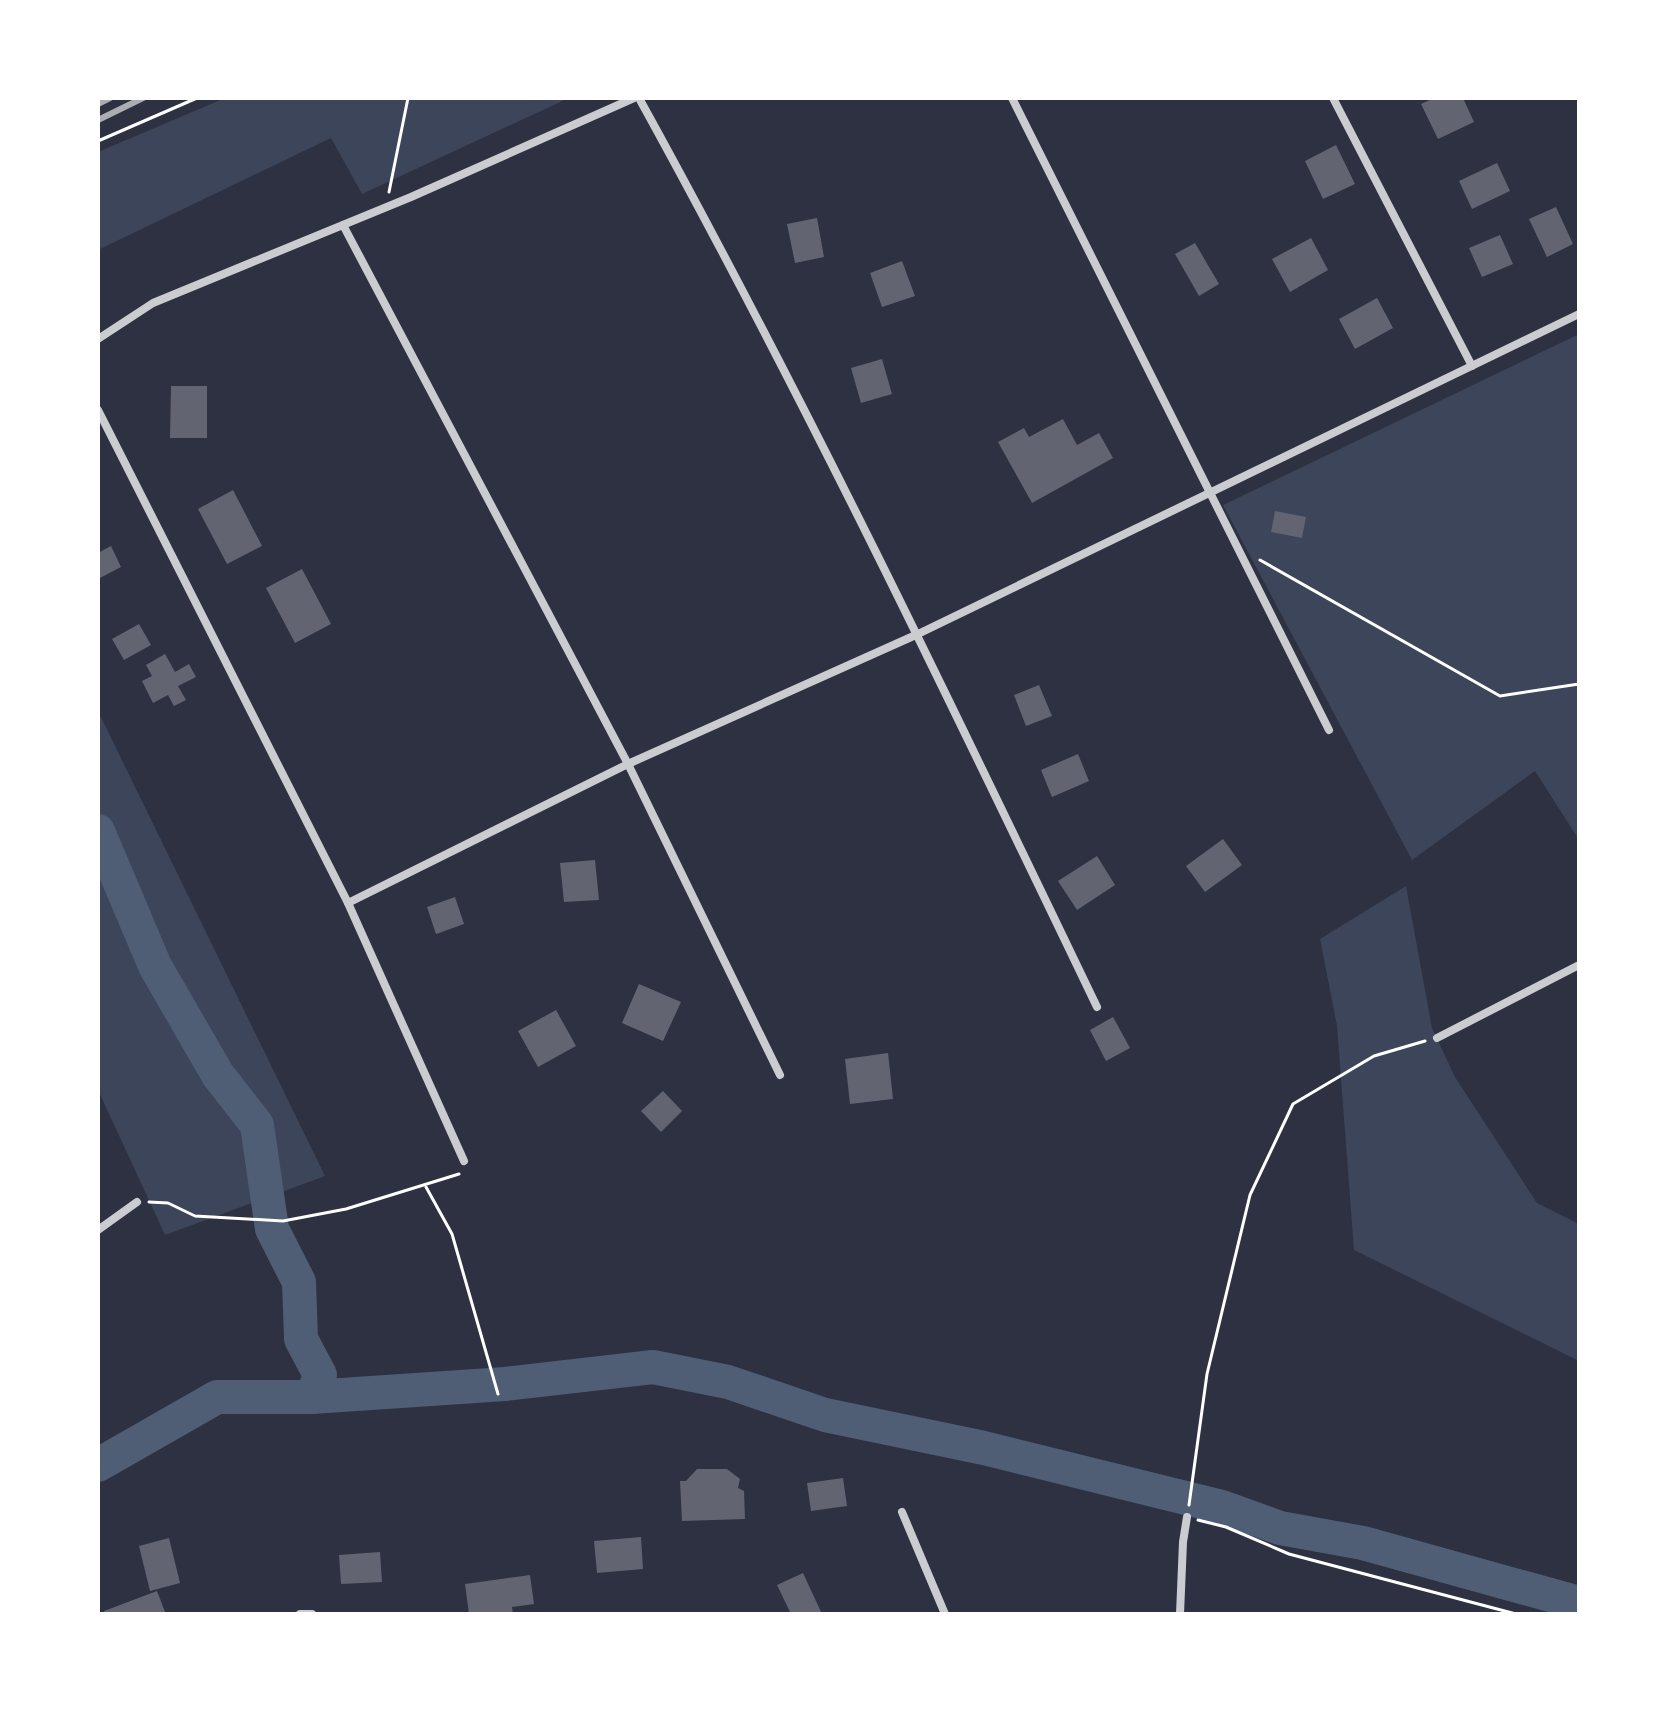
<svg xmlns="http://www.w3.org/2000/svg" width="1677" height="1712" viewBox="0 0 1677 1712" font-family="'Playfair Display',serif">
	<rect width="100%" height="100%" fill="#2d3142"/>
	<g fill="#3c4559">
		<polygon points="225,98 569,98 362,194 331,138 98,250 98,152"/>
		<polygon points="1579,334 1579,840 1535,771 1412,860 1223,505"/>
		<polygon points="98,711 325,1176 165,1235 98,1090"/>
		<polygon points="1406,886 1432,1028 1455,1077 1537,1203 1579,1224 1579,1361 1354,1250 1337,1026 1320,939"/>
	</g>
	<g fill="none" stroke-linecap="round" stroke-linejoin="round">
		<g stroke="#4f5d75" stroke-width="34">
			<polyline points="98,831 155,966 218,1075 257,1125 272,1229 299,1282 301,1339 320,1375 312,1397"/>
			<polyline points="98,1465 217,1397 312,1397 505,1384 653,1367 728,1382 825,1415 984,1448 1222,1507 1280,1528 1363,1543 1579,1603"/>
		</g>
	</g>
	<g fill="#626471">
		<polygon points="1434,98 1463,98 1474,122 1438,139 1421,104"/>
		<polygon points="1336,145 1355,184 1323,199 1305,161"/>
		<polygon points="1497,163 1510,191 1472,209 1459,181"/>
		<polygon points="1556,207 1573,244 1547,257 1529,219"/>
		<polygon points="817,218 824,257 795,263 787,224"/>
		<polygon points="1500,235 1513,264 1482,277 1469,248"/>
		<polygon points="1311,238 1328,270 1290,292 1272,259"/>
		<polygon points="1195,243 1219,284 1199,296 1175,254"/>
		<polygon points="902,261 915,296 882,307 870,273"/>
		<polygon points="1377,298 1393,328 1355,349 1339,319"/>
		<polygon points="882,359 892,394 861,403 851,368"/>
		<polygon points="171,386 207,386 207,438 170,438"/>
		<polygon points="1063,419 1077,445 1099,433 1113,458 1032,503 998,442 1024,428 1029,437"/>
		<polygon points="233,490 262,546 227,564 198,509"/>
		<polygon points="1275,511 1306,517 1302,538 1271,532"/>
		<polygon points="111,546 121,567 98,579 98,553"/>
		<polygon points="302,569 331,624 295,643 266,588"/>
		<polygon points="139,624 151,645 124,660 112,639"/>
		<polygon points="165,654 175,672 189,664 196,677 178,686 186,700 174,706 168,695 153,703 142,681 152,676 146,665"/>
		<polygon points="1039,685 1052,716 1026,726 1014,695"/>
		<polygon points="1078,754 1089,781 1052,797 1041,770"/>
		<polygon points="1223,839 1242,865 1205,892 1186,866"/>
		<polygon points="1097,856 1115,885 1077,910 1058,881"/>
		<polygon points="595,860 599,900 564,902 560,863"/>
		<polygon points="455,897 464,924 436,934 427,907"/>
		<polygon points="639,984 681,1002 663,1041 622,1023"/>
		<polygon points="556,1010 576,1046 538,1067 518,1031"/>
		<polygon points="1113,1017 1130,1048 1106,1061 1090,1030"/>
		<polygon points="888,1053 893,1099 850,1104 845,1059"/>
		<polygon points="663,1091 682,1111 661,1132 641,1111"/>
		<polygon points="697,1469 727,1469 740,1479 738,1488 744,1491 745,1519 682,1521 680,1481 686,1481"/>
		<polygon points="843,1478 847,1506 811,1511 807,1483"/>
		<polygon points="641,1537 643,1569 597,1573 594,1541"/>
		<polygon points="169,1538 180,1583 150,1591 139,1546"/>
		<polygon points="380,1552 382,1582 341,1584 339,1555"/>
		<polygon points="803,1573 822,1614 791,1614 777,1585"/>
		<polygon points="530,1575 534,1604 512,1607 513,1614 469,1614 465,1584"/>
		<polygon points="157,1591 165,1612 105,1614 104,1611"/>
	</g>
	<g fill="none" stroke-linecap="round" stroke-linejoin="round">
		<g stroke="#fff" stroke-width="3">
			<polyline points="98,141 197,98"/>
			<polyline points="389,192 408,98"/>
			<polyline points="1260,560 1500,696 1579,684"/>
			<polyline points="426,1187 452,1234 498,1394"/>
			<polyline points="149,1202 168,1203 195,1216 283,1221 346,1209 459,1174"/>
			<polyline points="1189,1505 1207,1374 1250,1195 1293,1104 1374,1056 1425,1041"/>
			<polyline points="1198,1520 1226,1527 1289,1554 1516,1614"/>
		</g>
		<g stroke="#caccd0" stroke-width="8">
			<path d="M639 98C803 395 950 701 1097 1007"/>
			<polyline points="1012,98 1329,730"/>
			<polyline points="1333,98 1472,366"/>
			<polyline points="343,225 628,764 780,1075"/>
			<polyline points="98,339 153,303 411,197 634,98"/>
			<polyline points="98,410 348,903 464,1161"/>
			<polyline points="348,903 628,764 918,634 1579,314"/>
			<polyline points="1437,1038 1579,965"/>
			<polyline points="98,1230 137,1202"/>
			<polyline points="902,1512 945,1614"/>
			<polyline points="300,1614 312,1614"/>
			<polyline points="1180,1614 1183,1542 1187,1517"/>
		</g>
		<g stroke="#abadb3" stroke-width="6">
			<polyline points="98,104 110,98"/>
			<polyline points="98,120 143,98"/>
		</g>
	</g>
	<rect width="1677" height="1712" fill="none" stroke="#ffffff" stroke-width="200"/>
</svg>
